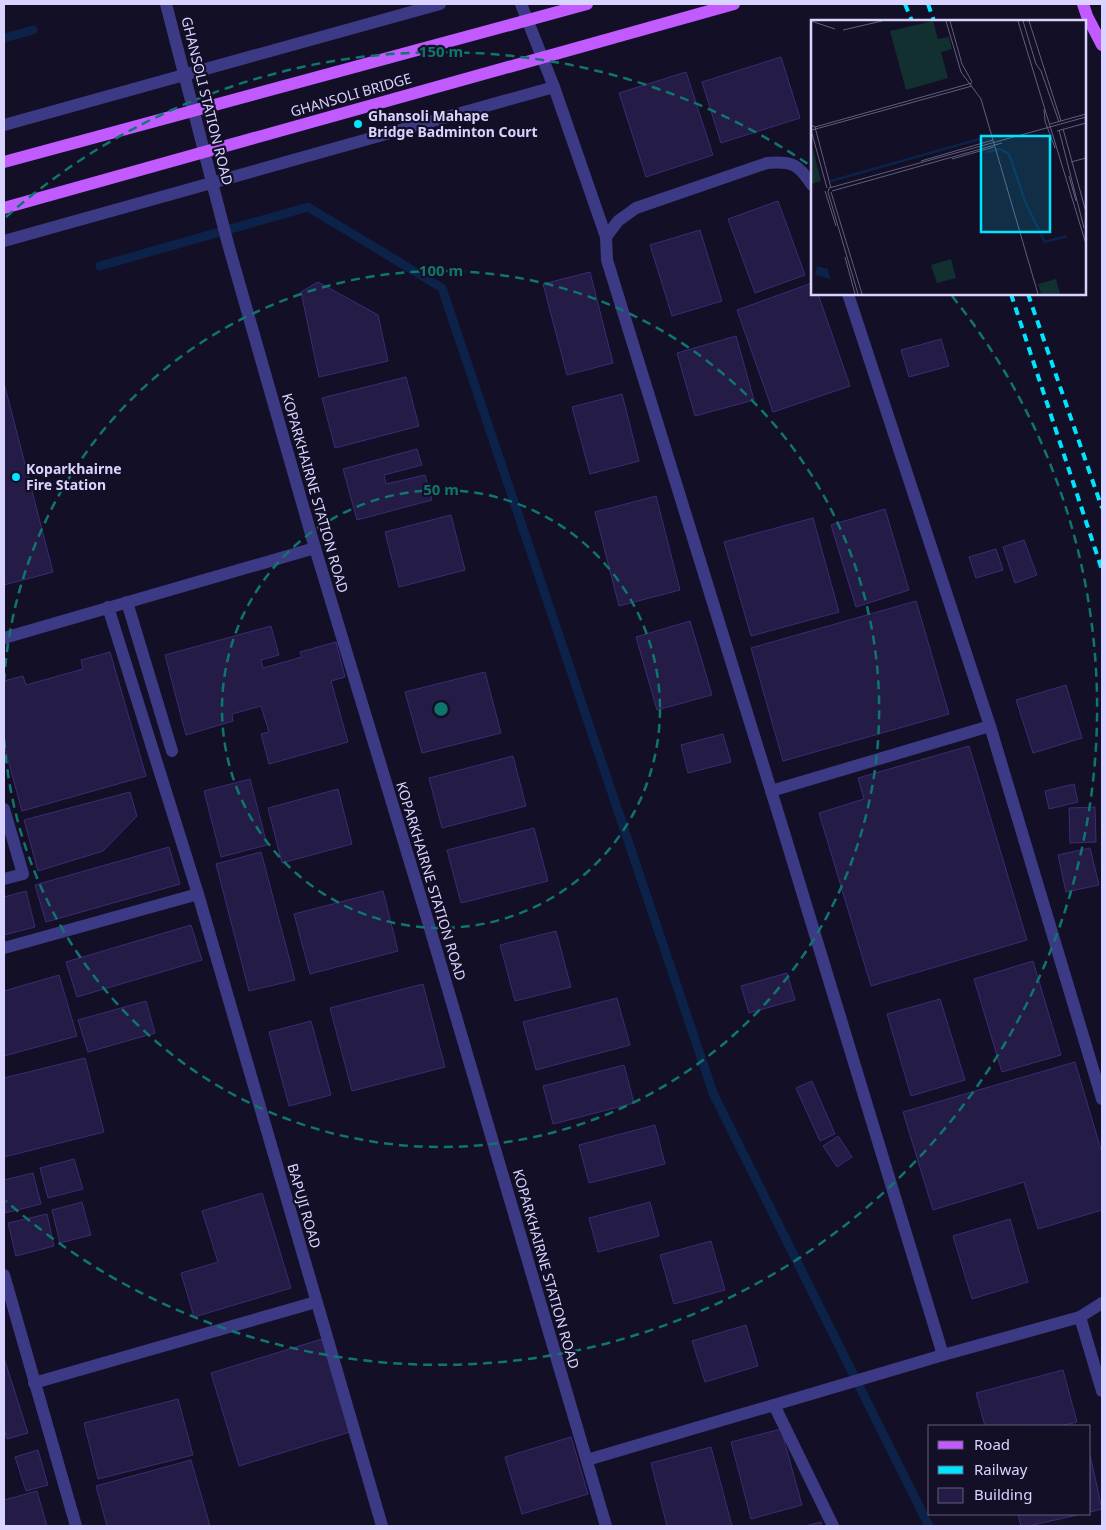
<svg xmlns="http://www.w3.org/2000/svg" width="1106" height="1530" viewBox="0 0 1106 1530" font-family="'Noto Sans',sans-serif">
	<rect width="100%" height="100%" fill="#130f26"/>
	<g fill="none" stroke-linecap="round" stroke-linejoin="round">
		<g stroke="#0c2248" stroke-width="9">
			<polyline points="4,38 33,30"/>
			<polyline points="100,266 308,207 442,288 713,1093 929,1526"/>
		</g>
	</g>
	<g fill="#241b47" stroke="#3b2d73">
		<polygon points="781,57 800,118 721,143 702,82"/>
		<polygon points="686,72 713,155 646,177 619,93"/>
		<polygon points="778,201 805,275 755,293 728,219"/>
		<polygon points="700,230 722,301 672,316 650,245"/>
		<polygon points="590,272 613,363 567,375 543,284"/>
		<polygon points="318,282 378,315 388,361 319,377 301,292"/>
		<polygon points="812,283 812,294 818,294 850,386 773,412 737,310"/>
		<polygon points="736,336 754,400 695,416 677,353"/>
		<polygon points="941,339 949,366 909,377 901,350"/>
		<polygon points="406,377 419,426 335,448 322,398"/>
		<polygon points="4,383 53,572 4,585"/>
		<polygon points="622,394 639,461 590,474 572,407"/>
		<polygon points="417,449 422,465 384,475 386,484 425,475 432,500 357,520 343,469"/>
		<polygon points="656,496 680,590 619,606 595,512"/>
		<polygon points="885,509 909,590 856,607 831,525"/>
		<polygon points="451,515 465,570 399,587 385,532"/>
		<polygon points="813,518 839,612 751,636 724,542"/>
		<polygon points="1024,540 1037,575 1015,583 1003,547"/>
		<polygon points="996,549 1003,570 976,578 969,557"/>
		<polygon points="916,601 949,714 783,761 751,648"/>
		<polygon points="690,621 712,695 657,710 636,637"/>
		<polygon points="271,626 279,655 261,660 263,668 302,657 300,652 336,642 345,677 331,681 348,742 269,764 261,734 269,732 261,706 232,714 233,721 186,735 165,655"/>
		<polygon points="110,652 146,776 22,811 4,745 4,681 23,676 26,685 83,669 81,660"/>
		<polygon points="485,672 501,733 422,753 405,692"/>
		<polygon points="1066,685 1082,738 1033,753 1016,700"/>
		<polygon points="723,734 731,762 688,773 681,745"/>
		<polygon points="969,746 1027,940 871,986 819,813 864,799 858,778"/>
		<polygon points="513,756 526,806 442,828 429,778"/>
		<polygon points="250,779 267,845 221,857 204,791"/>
		<polygon points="1074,784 1078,802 1049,809 1045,791"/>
		<polygon points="338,789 352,844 282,863 268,808"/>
		<polygon points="130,792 137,816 103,851 38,871 24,820"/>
		<polygon points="1095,807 1096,842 1070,843 1069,808"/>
		<polygon points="534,828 548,881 461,903 447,850"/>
		<polygon points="169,847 180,884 46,922 35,885"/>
		<polygon points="1090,848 1099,885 1066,892 1058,855"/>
		<polygon points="261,852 295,980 249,991 216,864"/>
		<polygon points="26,891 35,927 4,935 4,897"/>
		<polygon points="383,891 398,951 310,974 294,914"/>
		<polygon points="191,925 202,960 77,997 66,962"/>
		<polygon points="556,931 571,987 515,1001 500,945"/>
		<polygon points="1033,961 1061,1055 1002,1072 974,979"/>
		<polygon points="787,973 795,1000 749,1013 741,986"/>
		<polygon points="59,975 77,1036 4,1056 4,991"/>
		<polygon points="423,984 445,1067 352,1091 330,1008"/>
		<polygon points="617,998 630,1045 536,1070 523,1022"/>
		<polygon points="940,999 965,1080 911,1096 887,1014"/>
		<polygon points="146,1001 155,1033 88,1052 78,1020"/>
		<polygon points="311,1021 331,1095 289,1106 269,1032"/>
		<polygon points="85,1058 104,1132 4,1157 4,1078"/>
		<polygon points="1075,1062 1102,1153 1102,1210 1038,1229 1024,1182 933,1210 903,1112"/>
		<polygon points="624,1065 634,1103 553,1124 543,1086"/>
		<polygon points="812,1081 835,1134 820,1141 796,1088"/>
		<polygon points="655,1125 665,1164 589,1183 579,1145"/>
		<polygon points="838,1136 852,1157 837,1167 823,1146"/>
		<polygon points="74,1159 83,1189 48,1198 40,1168"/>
		<polygon points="33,1173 41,1204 5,1213 4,1180"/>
		<polygon points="262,1193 291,1288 194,1317 181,1273 218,1262 202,1211"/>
		<polygon points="82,1202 91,1235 60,1243 52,1210"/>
		<polygon points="650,1202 659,1236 598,1252 589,1218"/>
		<polygon points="47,1214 54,1246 16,1256 8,1223"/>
		<polygon points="1010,1219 1028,1282 972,1299 953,1236"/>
		<polygon points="711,1241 725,1290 674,1304 660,1255"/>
		<polygon points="746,1325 758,1366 705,1382 692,1341"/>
		<polygon points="322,1339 350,1432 239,1466 211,1373"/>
		<polygon points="4,1358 28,1433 7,1439 4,1428"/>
		<polygon points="1063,1370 1077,1422 1060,1426 985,1426 976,1393"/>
		<polygon points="178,1399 193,1455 98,1479 84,1423"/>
		<polygon points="781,1429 802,1505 751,1519 731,1442"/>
		<polygon points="571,1437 588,1494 522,1514 505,1457"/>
		<polygon points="711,1447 732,1526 667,1526 651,1463"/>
		<polygon points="38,1450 48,1485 26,1491 15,1457"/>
		<polygon points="1090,1455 1102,1509 1090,1512"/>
		<polygon points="191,1460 210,1526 107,1526 96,1486"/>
		<polygon points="37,1491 47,1526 4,1526 4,1500"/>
		<polygon points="1018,1514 1082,1514 1028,1526 1021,1526"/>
		<polygon points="821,1522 822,1526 805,1526"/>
	</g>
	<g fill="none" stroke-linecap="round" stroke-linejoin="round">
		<g stroke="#3d3a85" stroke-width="12">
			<polyline points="166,4 228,244 315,548 429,925 606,1526"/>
			<polyline points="521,4 554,87 606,237"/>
			<polyline points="4,125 440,4"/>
			<path d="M812 185C798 164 793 161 767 163L636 208 618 221 606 237 607 260 782 826 943 1355 1080 1317 1102 1303"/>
			<polyline points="4,241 554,87"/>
			<polyline points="848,294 990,726 1102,1099"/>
			<polyline points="127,602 172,751"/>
			<polyline points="4,638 315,548"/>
			<polyline points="771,791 990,726"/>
			<polyline points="4,809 23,874 4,879"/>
			<polyline points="198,894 382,1526"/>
			<polyline points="4,948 198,894 108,607"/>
			<polyline points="4,1275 76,1526"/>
			<polyline points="1080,1317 1102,1391"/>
			<polyline points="34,1383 316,1302"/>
			<polyline points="774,1405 833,1526"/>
			<polyline points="587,1460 943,1355"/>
		</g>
		<polyline stroke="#c25bff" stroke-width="12" points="1083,4 1087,16 1102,45"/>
		<g stroke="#00e5ff" stroke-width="4" stroke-dasharray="8 6" stroke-linecap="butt">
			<polyline points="905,4 912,21"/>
			<polyline points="928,4 934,21"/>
			<polyline points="1011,294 1102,570"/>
			<polyline points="1028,294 1102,508"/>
		</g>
		<g stroke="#c25bff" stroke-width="12">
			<polyline points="4,162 587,4"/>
			<polyline points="4,208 734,4"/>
		</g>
	</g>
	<g fill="none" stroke="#0f766e" stroke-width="2.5" stroke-dasharray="9 6">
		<circle cx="441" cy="709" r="219"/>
		<path d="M4 682A438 438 0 1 1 4 736"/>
		<path d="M6 217A657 657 0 0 1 808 164M952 296A657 657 0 0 1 6 1201"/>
	</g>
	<g fill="#00e5ff" stroke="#130f26" stroke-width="2">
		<circle cx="358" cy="124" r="5"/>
		<circle cx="16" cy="477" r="5"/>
	</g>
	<g text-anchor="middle" stroke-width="4.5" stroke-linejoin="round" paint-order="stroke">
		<g font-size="14" fill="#d9d4ff" stroke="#130f26">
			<text transform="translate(351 95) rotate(-16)" y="5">GHANSOLI BRIDGE</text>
			<text transform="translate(207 101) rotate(76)" y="5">GHANSOLI STATION ROAD</text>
			<text transform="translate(315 493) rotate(74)" y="5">KOPARKHAIRNE STATION ROAD</text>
			<text transform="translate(431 881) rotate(73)" y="5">KOPARKHAIRNE STATION ROAD</text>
			<text transform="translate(304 1206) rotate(74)" y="5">BAPUJI ROAD</text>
			<text transform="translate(546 1269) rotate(74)" y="5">KOPARKHAIRNE STATION ROAD</text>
		</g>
		<g font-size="14" font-weight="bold" fill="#d9d4ff" stroke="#130f26" text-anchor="start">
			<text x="368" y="121">Ghansoli Mahape<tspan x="368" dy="16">Bridge Badminton Court</tspan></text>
			<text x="26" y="474">Koparkhairne<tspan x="26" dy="16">Fire Station</tspan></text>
		</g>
	</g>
	<g transform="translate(811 20)">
		<rect width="275" height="275" fill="#130f26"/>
		<path d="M122 1 127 19 138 17 141 29 130 32 137 58 95 70 79 11ZM0 122 10 161 0 164ZM140 239 145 258 126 263 120 245ZM245 259 249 274H230L227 264Z" fill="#12302f"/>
		<path d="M6 246 17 249 19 259 4 255Z" fill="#0c2248"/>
		<path fill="none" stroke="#0c2248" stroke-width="2.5" d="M176 132 189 129 198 134 215 184 234 222 256 216M20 161 172 118"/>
		<path fill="none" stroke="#625e7d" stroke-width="1" d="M0 1 24 9M135 1 150 52 170 79 227 274M139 1 151 44 161 62M207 1 275 224M212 1 225 44M218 1 250 101M32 10 71 1M225 44 230 51 248 102M233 89 234 101 244 128M239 104 275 94M0 105 4 107 20 168M4 107 161 63M252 109 275 192M0 110 16 168M1 110 161 66M248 110 273 208M246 111 275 103M141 139 183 127M110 141 182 120M260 142 275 138M258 156 265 181M14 171 25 206M21 171 191 123M17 172 18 168 275 97M17 172 47 274M20 172 51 274M34 237 44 274"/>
		<path fill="#00e5ff" fill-opacity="0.15" stroke="#00e5ff" stroke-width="2.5" d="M170 116H239V212H170Z"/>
		<rect width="275" height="275" fill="none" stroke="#d9d4ff" stroke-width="2.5"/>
	</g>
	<circle cx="441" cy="709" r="8" fill="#0f766e" stroke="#130f26" stroke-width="2.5"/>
	<g font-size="15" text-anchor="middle" font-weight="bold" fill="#0f766e" stroke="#130f26" stroke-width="4.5" stroke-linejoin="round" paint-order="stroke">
		<text x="441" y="57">150 m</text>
		<text x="441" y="276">100 m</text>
		<text x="441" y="495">50 m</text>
	</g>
	<rect width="1106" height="1530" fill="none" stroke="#d9d4ff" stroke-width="10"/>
	<rect x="928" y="1425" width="162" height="90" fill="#130f26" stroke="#625e7d"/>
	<rect x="938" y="1441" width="25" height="8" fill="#c25bff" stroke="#625e7d"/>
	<text x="974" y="1450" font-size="15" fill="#d9d4ff">Road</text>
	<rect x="938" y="1466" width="25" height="8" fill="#00e5ff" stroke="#625e7d"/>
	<text x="974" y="1475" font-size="15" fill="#d9d4ff">Railway</text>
	<rect x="938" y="1488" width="25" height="15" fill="#241b47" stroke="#625e7d"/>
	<text x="974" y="1500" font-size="15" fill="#d9d4ff">Building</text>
</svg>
